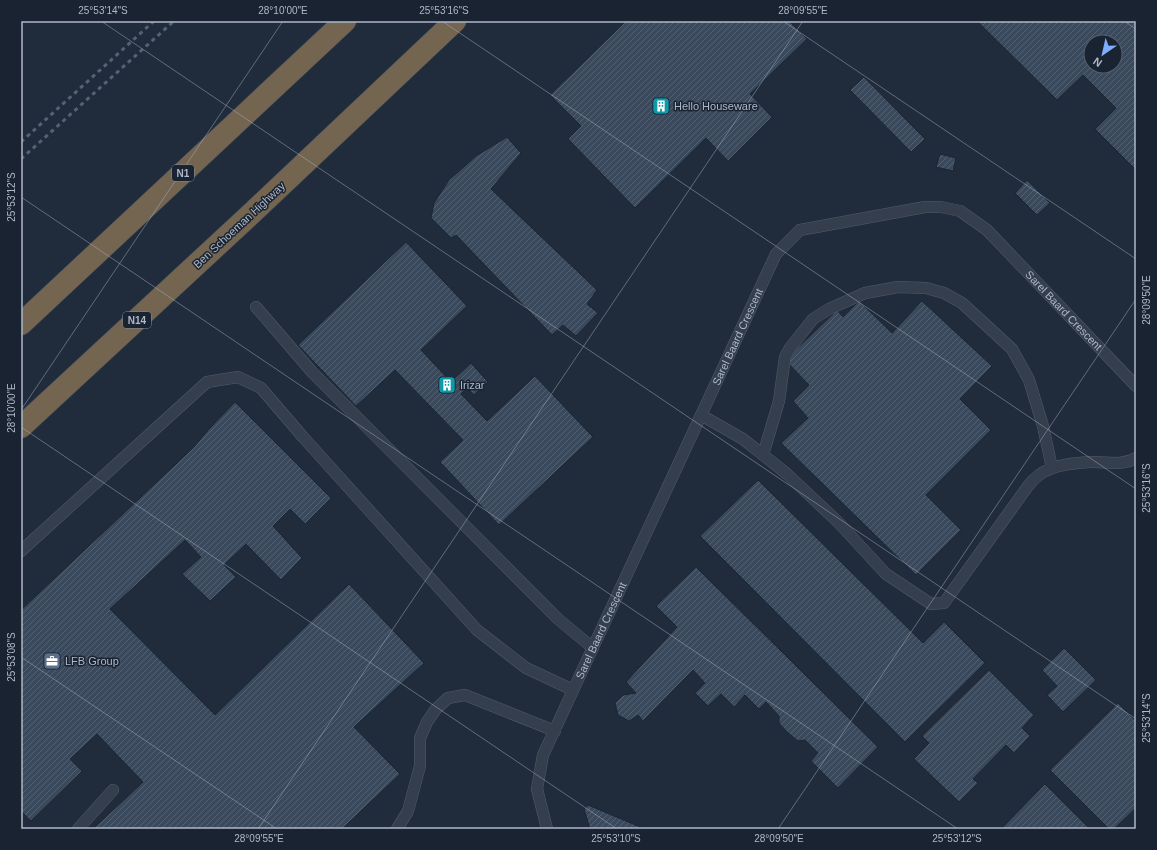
<svg xmlns="http://www.w3.org/2000/svg" width="1157" height="850" viewBox="0 0 1157 850" font-family="Helvetica,sans-serif">
	<defs>
		<pattern id="building-hatch" width="6" height="6" patternUnits="userSpaceOnUse"><rect width="6" height="6" fill="#3b495c"/><path d="M-1 1l2-2M0 6l6-6M5 7l2-2" fill="none" stroke="#556172"/></pattern>
	</defs>
	<rect width="100%" height="100%" fill="#202c3c"/>
	<g fill="url(#building-hatch)" stroke="#1b2533" fill-rule="evenodd">
		<polygon points="626,21 789,21 807,39 750,94 772,117 728,161 706,138 635,208 568,139 581,126 550,95"/>
		<path d="M977 21H1136V170L1095 129 1116 108 1083 75 1057 100ZM1091 42H1115V66H1091Z"/>
		<polygon points="864,77 925,139 911,152 850,90"/>
		<polygon points="507,137 521,153 491,189 597,290 587,304 598,313 576,336 563,325 552,335 456,235 451,238 431,218 434,203 449,180 476,156"/>
		<polygon points="940,154 956,158 953,171 936,167"/>
		<polygon points="1027,180 1050,203 1037,215 1015,193"/>
		<polygon points="406,242 467,306 421,350 451,382 471,363 488,382 474,395 467,388 461,394 487,421 535,376 593,437 499,525 440,462 463,440 395,370 356,406 298,345"/>
		<polygon points="859,301 892,333 922,301 992,366 960,399 991,430 926,495 961,530 916,575 781,443 808,418 793,401 809,385 785,360 837,310 843,317"/>
		<polygon points="235,402 331,498 305,524 290,509 273,526 302,558 281,580 246,544 224,565 236,577 210,601 182,574 201,557 185,540 110,609 215,715 349,584 424,663 354,727 400,774 342,829 93,829 143,782 97,734 70,759 82,771 31,821 21,811 21,610 194,447 209,429"/>
		<polygon points="758,480 923,643 944,622 985,663 905,742 700,536"/>
		<polygon points="696,567 878,747 838,788 811,761 818,753 805,740 798,741 787,732 779,723 779,716 766,702 759,709 745,695 734,707 721,694 708,706 695,693 705,683 693,670 643,721 638,715 629,721 618,715 615,703 623,695 636,693 626,682 677,627 656,606"/>
		<polygon points="1064,648 1096,680 1063,712 1047,695 1057,686 1042,670"/>
		<polygon points="989,670 1034,715 1022,728 1030,736 1014,753 1006,745 973,779 978,783 959,802 914,759 929,743 922,736"/>
		<polygon points="1118,703 1136,721 1136,808 1114,829 1109,829 1050,770"/>
		<polygon points="1045,784 1090,829 1001,829"/>
		<polygon points="588,805 645,829 590,829 584,809"/>
	</g>
	<g fill="none" stroke-linecap="round" stroke-linejoin="round">
		<defs>
			<g id="lane">
				<polyline points="256,307 312,372 558,619 593,648"/>
				<path d="M701 415 743 439 787 474 839 523 886 574 931 604 944 603 1028 486C1031 482 1035 478 1039 475 1054 464 1076 463 1093 462 1108 462 1122 466 1136 458"/>
				<polyline points="763,455 779,401 785,357 790,348 813,319 829,309 865,293 898,287 926,288 944,293 962,303 1012,349 1029,380 1043,426 1052,468"/>
				<polyline points="21,551 207,382 238,377 261,388 303,437 477,630 526,668 573,690"/>
				<polyline points="78,829 113,790"/>
				<polyline points="397,829 408,811 420,766 420,738 427,722 436,709 448,698 465,695 555,731"/>
				<path id="s1" d="M547 829 537 789 543 755 776 254 800 230 925 207H941L960 211 987 230 1136 386"/>
			</g>
			<g id="highway">
				<polyline points="21,324 345,21"/>
				<polyline points="21,427 253,212 455,21"/>
			</g>
		</defs>
		<use href="#lane" stroke="#525b6a" stroke-width="12"/>
		<use href="#highway" stroke="#3f4857" stroke-width="23"/>
		<use href="#lane" stroke="#343e4c" stroke-width="11"/>
		<use href="#highway" stroke="#736550" stroke-width="22"/>
		<g stroke="#556273" stroke-width="3" stroke-dasharray="4 4" stroke-linecap="butt">
			<polyline points="21,142 154,21"/>
			<polyline points="21,159 174,21"/>
		</g>
	</g>
	<path fill="none" stroke="#afb8c8" stroke-width="1" stroke-opacity="0.45" d="M101 21 1136 719M442 21 1136 489M783 21 1136 259M1124 21 1136 29M21 197 958 829M21 410 283 21M21 427 617 829M21 657 277 829M258 829 803 21M778 829 1136 299"/>
	<defs>
		<symbol id="building-square" viewBox="-11 -11 22 22"><rect x="-9" y="-9" width="18" height="18" rx="4" fill="#0f9aa8" stroke="#192331"/><path d="M-4-6H4V6H1V3H-1V6H-4ZM-2.5-4.3h1.7v1.8h-1.7ZM.8-4.3h1.7v1.8H.8ZM-2.5-1h1.7V.8h-1.7ZM.8-1h1.7V.8H.8Z" fill="#fff"/></symbol>
		<symbol id="office-square" viewBox="-11 -11 22 22"><rect x="-9" y="-9" width="18" height="18" rx="4" fill="#5c6f8a" stroke="#192331"/><path d="M-6-3h4V-5.5h4V-3h4V5H-6ZM-1-4.5V-3h2v-1.5ZM-6 0V1H6V0Z" fill="#fff"/></symbol>
	</defs>
	<g fill-rule="evenodd">
		<use href="#building-square" x="651" y="96" width="20" height="20"/>
		<use href="#building-square" x="437" y="375" width="20" height="20"/>
		<use href="#office-square" x="42" y="651" width="20" height="20"/>
	</g>
	<g text-anchor="middle" stroke-width="3" stroke-linejoin="round" paint-order="stroke">
		<g fill="#192331" stroke="#828b9b" stroke-width="1">
			<rect x="172" y="165" width="22" height="16" rx="3"/>
			<rect x="123" y="312" width="28" height="16" rx="3"/>
		</g>
		<g font-size="10" font-weight="bold" fill="#afb8c8">
			<text x="183" y="177">N1</text>
			<text x="137" y="324">N14</text>
		</g>
		<g font-size="11" fill="#afb8c8" stroke="#192331" text-anchor="start">
			<text x="674" y="110">Hello Houseware</text>
			<text x="460" y="389">Irizar</text>
			<text x="65" y="665">LFB Group</text>
		</g>
		<g font-size="11" fill="#afb8c8" stroke="#192331">
			<text transform="translate(239 225) rotate(-43)" y="4">Ben Schoeman Highway</text>
			<text dy="4" stroke="none"><textPath href="#s1" startOffset="969">Sarel Baard Crescent</textPath></text>
			<text dy="4" stroke="none"><textPath href="#s1" startOffset="537">Sarel Baard Crescent</textPath></text>
			<text dy="4" stroke="none"><textPath href="#s1" startOffset="213">Sarel Baard Crescent</textPath></text>
		</g>
	</g>
	<rect width="1157" height="850" fill="none" stroke="#192331" stroke-width="44"/>
	<g transform="translate(1103 54) rotate(214)"><circle r="19" fill="#192331" stroke="#555f6d"/>
	<path d="M0-3L7 15L0 10L-7 15Z" fill="#7daeff"/>
	<text y="-6" font-size="11" font-weight="bold" text-anchor="middle" fill="#afb8c8">N</text>
	</g>
	<rect x="22" y="22" width="1113" height="806" fill="none" stroke="#afb8c8" stroke-width="1.5"/>
	<g font-size="10" text-anchor="middle" fill="#afb8c8">
		<text x="103" y="14">25°53'14"S</text>
		<text x="283" y="14">28°10'00"E</text>
		<text x="444" y="14">25°53'16"S</text>
		<text x="803" y="14">28°09'55"E</text>
		<text transform="translate(11 197) rotate(-90)" y="4">25°53'12"S</text>
		<text transform="translate(1146 300) rotate(-90)" y="4">28°09'50"E</text>
		<text transform="translate(11 408) rotate(-90)" y="4">28°10'00"E</text>
		<text transform="translate(1146 488) rotate(-90)" y="4">25°53'16"S</text>
		<text transform="translate(11 657) rotate(-90)" y="4">25°53'08"S</text>
		<text transform="translate(1146 718) rotate(-90)" y="4">25°53'14"S</text>
		<text x="259" y="842">28°09'55"E</text>
		<text x="616" y="842">25°53'10"S</text>
		<text x="779" y="842">28°09'50"E</text>
		<text x="957" y="842">25°53'12"S</text>
	</g>
</svg>
